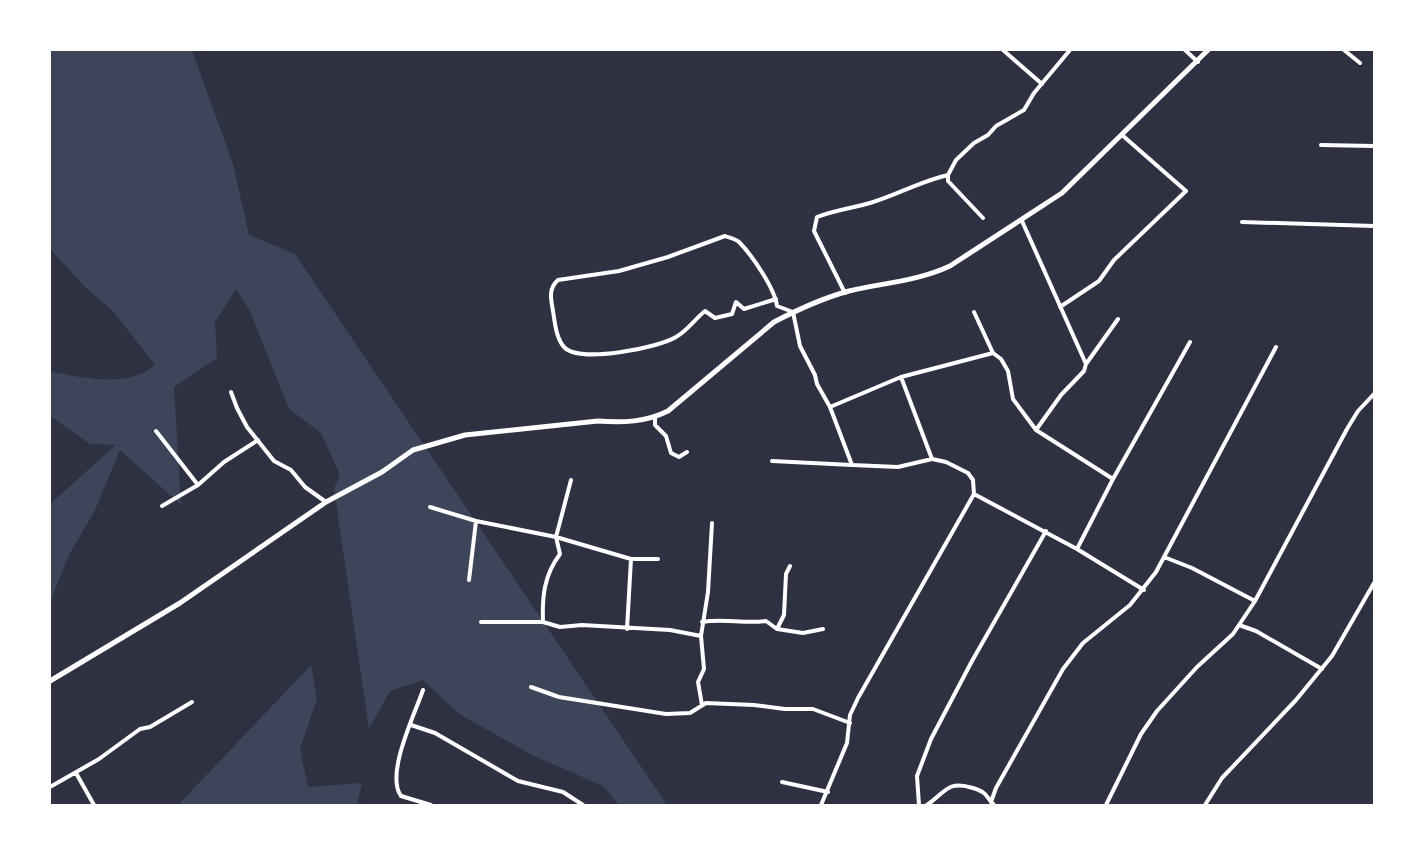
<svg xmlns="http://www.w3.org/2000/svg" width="1424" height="855" font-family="'Varela Round',sans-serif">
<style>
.green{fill:#3c4559}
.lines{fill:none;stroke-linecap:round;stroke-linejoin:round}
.minor{stroke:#fff;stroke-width:4}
.secondary{stroke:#fff;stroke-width:5}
</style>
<rect width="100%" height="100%" fill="#2d3142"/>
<path class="green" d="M50 50H192L233 164 249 235 295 254 667 805H619L603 786 534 756 459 714 423 680 390 691 369 729 334 489 340 475 321 433 289 409 249 309 236 289 215 322 217 358 174 387 181 505 120 450 95 510 69 555 50 602V504L116 445 90 444 50 416V372C82 377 128 389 155 365L112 310 87 289 50 249Z
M311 665 317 699 300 749 308 787 362 783 357 805H178Z"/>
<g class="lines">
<path class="minor" d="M1003 50 1042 84
M1185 50 1198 62
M1344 50 1360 63
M1321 145 1374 146
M983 218 948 181V175L956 160 974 143 988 135 996 126 1024 110 1034 93 1070 50
M1022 221 1086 364
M1242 222 1374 226
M845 293 814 231 817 217C835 210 853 208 870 203 897 195 921 181 948 175
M776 299 744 309 736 302 732 314 715 318 705 311C695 319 687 331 676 337 658 348 581 363 565 348 556 339 555 323 553 311 551 299 548 289 558 280L619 271 668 257 725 236C730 238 736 239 739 242 752 255 775 289 777 306L793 312 800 346 815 375 817 384 830 407 852 465 898 467 932 459 946 462 968 473 973 480 974 494 1077 549 1144 590
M1060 307 1099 281 1114 260 1186 191 1122 135
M974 312 993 353 1001 359 1008 371 1013 399 1036 430 1113 479
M901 377 932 459
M231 392 237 408 247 427 274 461 291 470 305 487 326 502
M830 407 901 377 993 353
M655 417V425L666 436 671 453 679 457 687 452
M1036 430 1061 395 1084 371 1086 364 1118 319
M156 431 198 485
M772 461 852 465
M162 506 198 485 224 462 258 440
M430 507 476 521 556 537 631 559H658
M1077 549 1113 479 1190 342
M1164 557 1192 568 1255 601
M469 580 476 521
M481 622H543L560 627 582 625 670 630 701 636
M543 622C542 597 544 575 560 554L556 537 571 480
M702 622C723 618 744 624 766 621L777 629 803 633 823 629
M1239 625 1256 631 1322 669
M627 629 631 559
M777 629 784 615 786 574 790 566
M531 687 559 697 666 714 690 713 706 703 754 705 785 709H813L850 723
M423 690C415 714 385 774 401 796L431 805
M702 705 698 682 704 669 701 636 708 592 712 523
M411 725 435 733 518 781 563 792 583 805
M76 773 94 805
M782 782 828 792
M50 787 99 759 140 729 150 727 192 702
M821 805 847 743 850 715 858 698 974 494
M919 805 917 776 931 739 972 661 1046 531
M927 805C946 792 947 780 973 788 983 791 985 793 991 802
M994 805 991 802 996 788 1063 669 1083 643 1130 605 1156 572 1276 347
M1106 805 1141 734 1157 711 1197 667 1233 634 1255 601 1347 429 1358 411 1374 394
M1205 805 1222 778 1296 700 1332 656 1374 583"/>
<path class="secondary" d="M50 681 180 603 326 502 382 472 413 450 465 435 598 421C623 423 646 422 668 411L774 322C797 310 823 298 849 291 883 283 918 281 950 266L1062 193 1208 50"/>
</g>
<rect width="1424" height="855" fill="none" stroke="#ffffff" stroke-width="102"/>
</svg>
